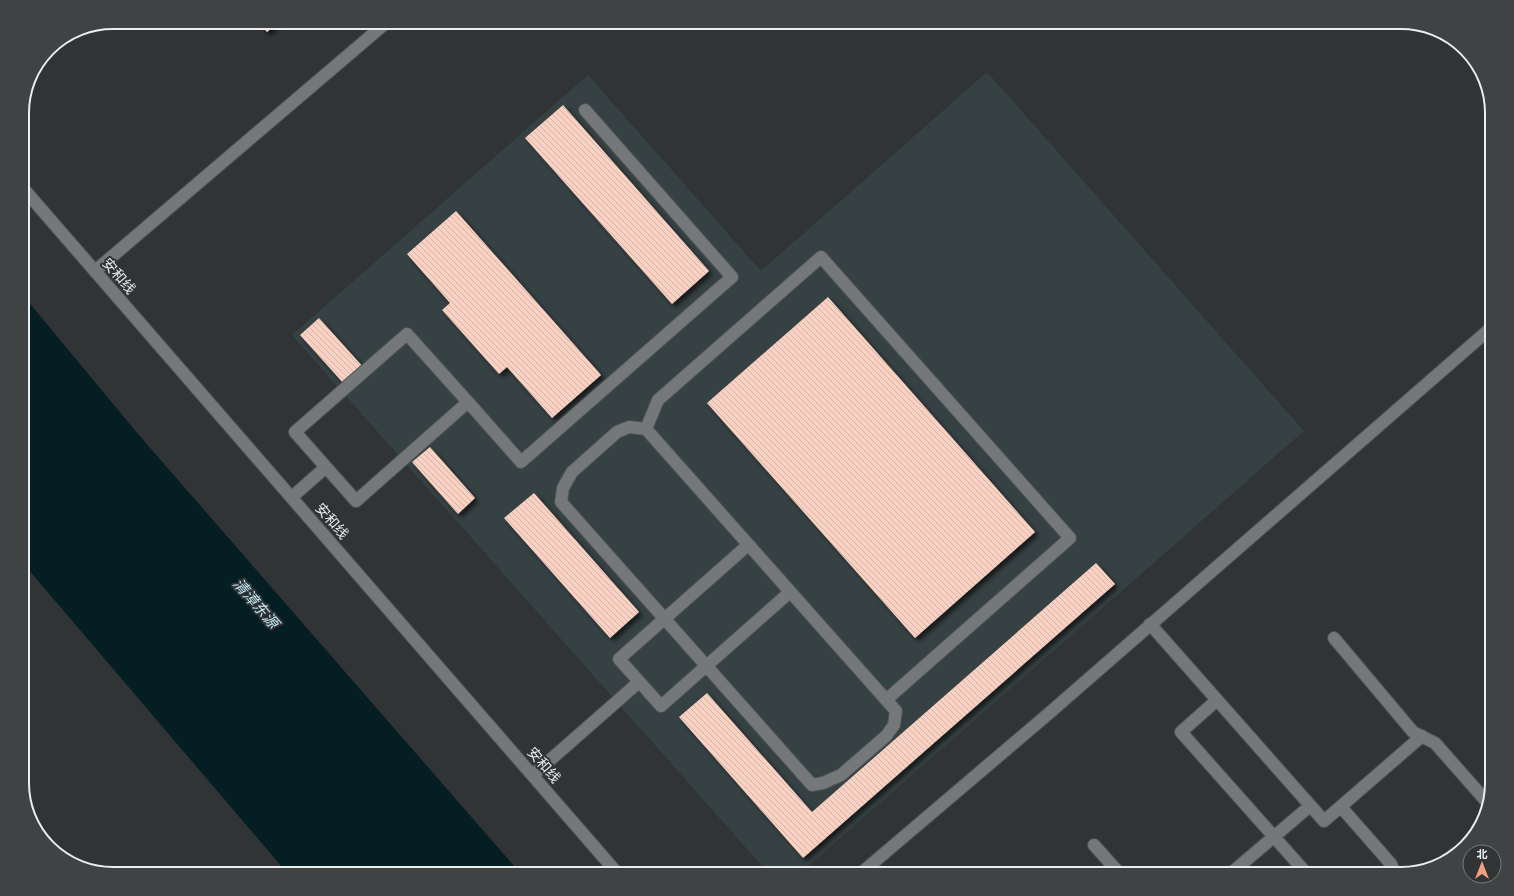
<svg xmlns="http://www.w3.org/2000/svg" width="1514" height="896" font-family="Ubuntu,'Noto Sans SC',sans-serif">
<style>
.built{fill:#364143}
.water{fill:#051e24}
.building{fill:url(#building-back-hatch);filter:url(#shadow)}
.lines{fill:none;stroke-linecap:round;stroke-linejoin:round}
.lane-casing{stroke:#4f5253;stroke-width:14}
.secondary-casing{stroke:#4f5253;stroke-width:14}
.lane{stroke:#747879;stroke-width:12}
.secondary{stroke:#747879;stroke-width:12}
.labels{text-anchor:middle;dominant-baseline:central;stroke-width:4;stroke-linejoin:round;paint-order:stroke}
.street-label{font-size:14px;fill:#ebedee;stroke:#303435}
.water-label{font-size:15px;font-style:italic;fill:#c2ebf7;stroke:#303435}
.rim{fill:none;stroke:#ebedee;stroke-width:2}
</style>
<defs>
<pattern id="building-back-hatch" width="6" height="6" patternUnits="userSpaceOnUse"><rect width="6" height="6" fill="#f9d1c2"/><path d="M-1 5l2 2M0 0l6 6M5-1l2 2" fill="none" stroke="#d5b5a9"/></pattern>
<filter id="shadow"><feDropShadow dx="3.5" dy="3.5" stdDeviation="2" flood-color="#0009"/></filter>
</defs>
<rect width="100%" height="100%" fill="#303435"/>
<path class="built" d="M987 72 1304 431 799 874H769L292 335 588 75 761 271Z"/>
<path class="water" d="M22 294 138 434 521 874H288L22 562Z"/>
<path class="building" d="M258 22H279L267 32Z
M563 105 709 271 672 304 525 138Z
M456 211 601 375 552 418 507 367 499 374 442 310 450 303 407 254Z
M828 297 1035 532 915 638 707 403Z
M319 318 364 368 345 385 300 335Z
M430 447 475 498 458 514 412 462Z
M534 493 639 612 610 638 504 518Z
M1096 563 1115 584 803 858 679 717 707 693 812 812Z"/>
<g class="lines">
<g class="lane-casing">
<path id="lane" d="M95 271 387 22
M407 334 468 402 356 501 295 432Z
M468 402 521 462 732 277 585 110
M629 427 646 429 896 711 894 725 886 736 841 775 823 783 812 785 561 502 563 488 572 472 617 432Z
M646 429 658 400 821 257 1070 538 886 700
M292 497 326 467
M748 545 619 659 661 706 790 592
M1150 624 1324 821 1422 736
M1334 638 1413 732 1435 743 1487 802
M1217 700 1181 732 1307 874
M533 775 639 682
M1341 807 1391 864 1395 874
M1094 845 1120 874
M1445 862 1456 853
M1230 874 1310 806"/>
</g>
<g class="secondary-casing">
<path id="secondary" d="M22 187 618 874
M860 874 1047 715 1492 327"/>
</g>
<use href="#lane" class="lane"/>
<use href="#secondary" class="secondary"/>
</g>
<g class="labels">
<g class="street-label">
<text transform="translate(119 276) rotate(49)">安和线</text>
<text transform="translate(332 521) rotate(49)">安和线</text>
<text transform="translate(544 765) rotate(49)">安和线</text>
</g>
<g class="water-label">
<text transform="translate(256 603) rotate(49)">清漳东源</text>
</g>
</g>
<path d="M0 0H1514V896H0ZM113 29H1401A84 84 0 0 1 1485 113V783A84 84 0 0 1 1401 867H113A84 84 0 0 1 29 783V113A84 84 0 0 1 113 29Z" fill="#3f4344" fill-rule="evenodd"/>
<path class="rim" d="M113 29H1401A84 84 0 0 1 1485 113V783A84 84 0 0 1 1401 867H113A84 84 0 0 1 29 783V113A84 84 0 0 1 113 29Z"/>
<g transform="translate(1482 864)"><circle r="19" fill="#303435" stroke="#7b7e7f"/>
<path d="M0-3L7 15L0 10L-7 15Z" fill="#f2a081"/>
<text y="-6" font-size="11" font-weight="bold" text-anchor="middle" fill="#ebedee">北</text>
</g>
</svg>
